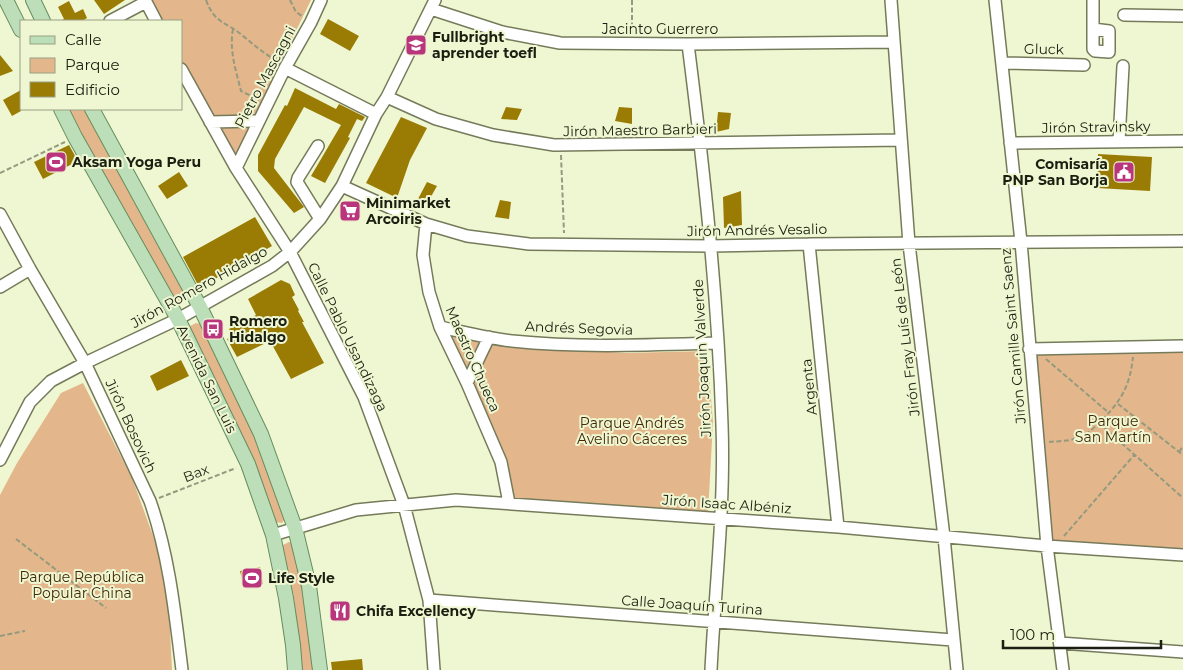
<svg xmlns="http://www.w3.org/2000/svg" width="1183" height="670" font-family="Montserrat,sans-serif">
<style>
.green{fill:#e3b78b}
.building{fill:#9a7c04}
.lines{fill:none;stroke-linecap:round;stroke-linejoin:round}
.minor-casing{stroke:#757b5a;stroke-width:14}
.major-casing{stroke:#668c5e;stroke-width:16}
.path{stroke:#949a7f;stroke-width:2;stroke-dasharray:5 2.5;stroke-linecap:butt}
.minor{stroke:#fff;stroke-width:11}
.major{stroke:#bcdeb8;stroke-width:14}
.labels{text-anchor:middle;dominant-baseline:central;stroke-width:4;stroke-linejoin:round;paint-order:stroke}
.street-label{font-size:14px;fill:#1b1e10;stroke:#eff7d2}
.poi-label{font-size:14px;font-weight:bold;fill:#1b1e10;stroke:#eff7d2;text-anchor:start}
.park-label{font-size:14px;fill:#432807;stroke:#eff7d2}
</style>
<rect width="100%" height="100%" fill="#eff7d2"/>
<path class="green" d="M148 0H311L254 117 212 118 181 61V21H160Z
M67 109H84L153 237 182 285 186 295 183 302H174Z
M252 123 238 160 215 124Z
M196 323 201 324 252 429 286 518 282 523 275 522 189 329 190 326Z
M444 335 482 342 467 377Z
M489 344 626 353 707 351 713 422 708 514 512 500 471 383Z
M1183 350V552L1051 542 1036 354Z
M83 383 132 478 163 563 169 608 172 670H0V495L17 463 61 393Z
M289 542 292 543 304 585 314 670H300V649L294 598 282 549 283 545Z"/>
<path class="building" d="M94 0H125L104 14Z
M69 1 75 13 83 9 87 18 82 21H60L64 19 58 7Z
M328 19 359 36 350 51 320 34Z
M0 55 13 71 0 76Z
M295 88 336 109 339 104 365 117 362 121 357 119 348 137 350 138 325 183 311 176 341 125 304 107 275 159 274 168 304 207 294 213 258 171V155L285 105 287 106Z
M21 90V111L12 116 3 100Z
M506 107 522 109 517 120 501 119Z
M619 107 632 108V124L615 121Z
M718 112 731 113 729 129 716 132Z
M401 117 427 128 410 160 397 198 366 183Z
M69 145 78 161 43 179 34 162Z
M1098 154 1152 157 1150 191 1097 188Z
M179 172 188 186 167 199 158 186Z
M427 182 437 186 428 202 418 199Z
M741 191 742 225 724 228 723 197Z
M500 200 511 202 509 219 495 217Z
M255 217 272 246 203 286 198 285 183 257Z
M281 280 290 284 295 295 292 297 299 310 298 311 304 322H302L324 363 291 379 270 341 237 357 227 339 233 336 229 329 256 315 248 299Z
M181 360 189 376 157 391 150 376Z
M260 567 263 584 244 588 240 571Z
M346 603 348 618 335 620 333 605Z
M362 659 363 670H332L331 662Z"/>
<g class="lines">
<g class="minor-casing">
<path id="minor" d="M145 0 156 21
M891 0 909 244 944 537 957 670
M995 0 1021 242 1047 546 1063 670
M431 9 502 32 560 43 688 44 894 42
M1124 15 1183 16
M110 21 146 2
M1093 29 1109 31V52L1095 51 1093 49V0
M688 44C704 170 718 298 722 425 725 506 715 588 711 670
M1003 63 1084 65
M285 68 376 114
M181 69 236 168 290 252 364 397 404 505 429 600 434 670
M387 97 436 119 493 135 554 145 901 140
M210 122 258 121
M1119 141 1123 66
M1010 143 1183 141
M318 146 298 178 297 182 320 219
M236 168 285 68 311 22 321 0
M342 186 426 224 467 236 529 244 710 246 809 244 1183 241
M0 214 30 269 85 363 150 501C169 555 175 613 182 670
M426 224 423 255 429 292 440 327 467 383 501 462 509 503
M809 244 838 527
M0 287 30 269
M440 327C464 332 487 338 512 341 580 348 649 345 717 343
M1029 349 1183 346
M467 383 489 337
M0 460 30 402 51 381 85 363 178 319 272 266 290 252 320 219 342 186 376 114 387 97 435 0
M273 535 356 510 456 500 838 527 1047 546 1183 555
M429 600 953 640
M1060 643 1183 652"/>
</g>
<g class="major-casing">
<path id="major" d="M6 0 21 30
M33 0 43 21
M61 109 75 137 178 319 248 464 273 535 286 598 293 645 295 670
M92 109 200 307 261 434 295 528 309 586 320 670"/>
</g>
<path class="path" d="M206 0C215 24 225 21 242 35 254 45 264 54 278 61
M290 0 296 12 302 16
M632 0V34
M233 29C229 50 236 71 241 91L259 100
M561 155 564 233
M0 173 65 142
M1046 359 1109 413
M1118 404 1183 455
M1099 423 1183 498
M1049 442C1060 441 1073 441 1083 436 1090 432 1098 424 1104 418 1123 398 1130 384 1133 357
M1179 452 1183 446
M159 498 236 468
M1064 536 1135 454
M16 539 106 608
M0 636 25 631"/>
<use href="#minor" class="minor"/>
<use href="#major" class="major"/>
</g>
<defs>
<g id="school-square" transform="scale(1.125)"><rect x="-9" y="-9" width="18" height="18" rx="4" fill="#ba367c" stroke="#eff7d2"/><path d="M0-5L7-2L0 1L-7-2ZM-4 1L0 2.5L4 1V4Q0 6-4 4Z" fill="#fff"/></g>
<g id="stadium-square" transform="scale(1.125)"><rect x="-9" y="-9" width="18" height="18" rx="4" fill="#ba367c" stroke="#eff7d2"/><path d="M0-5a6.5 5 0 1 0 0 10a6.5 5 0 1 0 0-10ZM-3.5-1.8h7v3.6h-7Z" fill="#fff"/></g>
<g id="civic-square" transform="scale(1.125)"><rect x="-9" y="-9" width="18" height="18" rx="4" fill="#ba367c" stroke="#eff7d2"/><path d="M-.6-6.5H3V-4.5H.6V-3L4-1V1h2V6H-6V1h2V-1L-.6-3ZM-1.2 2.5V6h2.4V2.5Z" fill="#fff"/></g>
<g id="supermarket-square" transform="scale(1.125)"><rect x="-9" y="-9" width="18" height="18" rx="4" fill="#ba367c" stroke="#eff7d2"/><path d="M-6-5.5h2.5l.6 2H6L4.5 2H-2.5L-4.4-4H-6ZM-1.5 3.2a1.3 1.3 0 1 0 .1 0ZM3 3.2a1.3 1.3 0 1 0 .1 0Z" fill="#fff"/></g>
<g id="bus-square" transform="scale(1.125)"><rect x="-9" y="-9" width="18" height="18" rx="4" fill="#ba367c" stroke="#eff7d2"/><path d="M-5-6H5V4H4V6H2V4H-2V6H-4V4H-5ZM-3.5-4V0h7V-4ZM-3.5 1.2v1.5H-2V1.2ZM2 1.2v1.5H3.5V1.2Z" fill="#fff"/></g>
<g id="restaurant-square" transform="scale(1.125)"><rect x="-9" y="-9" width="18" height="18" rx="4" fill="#ba367c" stroke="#eff7d2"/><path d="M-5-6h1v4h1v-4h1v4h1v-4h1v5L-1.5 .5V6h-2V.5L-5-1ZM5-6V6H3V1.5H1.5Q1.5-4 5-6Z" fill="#fff"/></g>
</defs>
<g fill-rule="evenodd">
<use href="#school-square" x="416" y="45"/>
<use href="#stadium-square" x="56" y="162"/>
<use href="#civic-square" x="1124" y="172"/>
<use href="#supermarket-square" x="350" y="211"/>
<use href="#bus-square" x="213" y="329"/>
<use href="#stadium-square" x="252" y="578"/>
<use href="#restaurant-square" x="340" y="611"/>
</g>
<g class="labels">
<g class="street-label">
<text x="660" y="29">Jacinto Guerrero</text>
<text transform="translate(1044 49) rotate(1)">Gluck</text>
<text transform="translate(265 77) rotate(-62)">Pietro Mascagni</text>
<text transform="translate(1096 127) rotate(-1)">Jirón Stravinsky</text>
<text transform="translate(640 130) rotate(-1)">Jirón Maestro Barbieri</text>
<text transform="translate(757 230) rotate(-1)">Jirón Andrés Vesalio</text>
<text transform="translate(199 287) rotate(-29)">Jirón Romero Hidalgo</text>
<text transform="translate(579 328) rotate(2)">Andrés Segovia</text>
<text transform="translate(1013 336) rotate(-95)">Jirón Camille Saint Saenz</text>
<text transform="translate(348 337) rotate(64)">Calle Pablo Usandizaga</text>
<text transform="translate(905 337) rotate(-97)">Jirón Fray Luís de León</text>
<text transform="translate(702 358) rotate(-93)">Jirón Joaquin Valverde</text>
<text transform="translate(473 359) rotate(66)">Maestro Chueca</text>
<text transform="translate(207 379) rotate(64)">Avenida San Luis</text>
<text transform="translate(809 387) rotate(-96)">Argenta</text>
<text transform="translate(131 426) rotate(65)">Jirón Bosovich</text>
<text transform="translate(196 473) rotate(-21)">Bax</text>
<text transform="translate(727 504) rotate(4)">Jirón Isaac Albéniz</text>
<text transform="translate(692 605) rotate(4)">Calle Joaquín Turina</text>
</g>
<g class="poi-label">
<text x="432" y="37">Fullbright<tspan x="432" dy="16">aprender toefl</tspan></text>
<text x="72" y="162">Aksam Yoga Peru</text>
<text x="1108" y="164" text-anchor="end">Comisaría<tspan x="1108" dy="16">PNP San Borja</tspan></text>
<text x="366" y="203">Minimarket<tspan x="366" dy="16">Arcoiris</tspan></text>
<text x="229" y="321">Romero<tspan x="229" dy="16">Hidalgo</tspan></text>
<text x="268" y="578">Life Style</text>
<text x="356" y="611">Chifa Excellency</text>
</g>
<g class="park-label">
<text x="1113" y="421">Parque<tspan x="1113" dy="16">San Martín</tspan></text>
<text x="632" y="423">Parque Andrés<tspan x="632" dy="16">Avelino Cáceres</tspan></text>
<text x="82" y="577">Parque República<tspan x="82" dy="16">Popular China</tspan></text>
</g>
</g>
<rect x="20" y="20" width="162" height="90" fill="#eff7d2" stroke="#9aa084"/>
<rect x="30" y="36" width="25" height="8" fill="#bcdeb8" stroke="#9aa084"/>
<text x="65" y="45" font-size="15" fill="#1b1e10">Calle</text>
<rect x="30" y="58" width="25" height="15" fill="#e3b78b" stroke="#9aa084"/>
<text x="65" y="70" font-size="15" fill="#1b1e10">Parque</text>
<rect x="30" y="82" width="25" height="15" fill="#9a7c04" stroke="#9aa084"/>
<text x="65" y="95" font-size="15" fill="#1b1e10">Edificio</text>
<path d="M1003 640v8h158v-8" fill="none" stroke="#1b1e10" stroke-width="2.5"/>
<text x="1010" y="640" font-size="15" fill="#1b1e10" stroke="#eff7d2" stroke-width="4" paint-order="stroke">100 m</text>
</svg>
